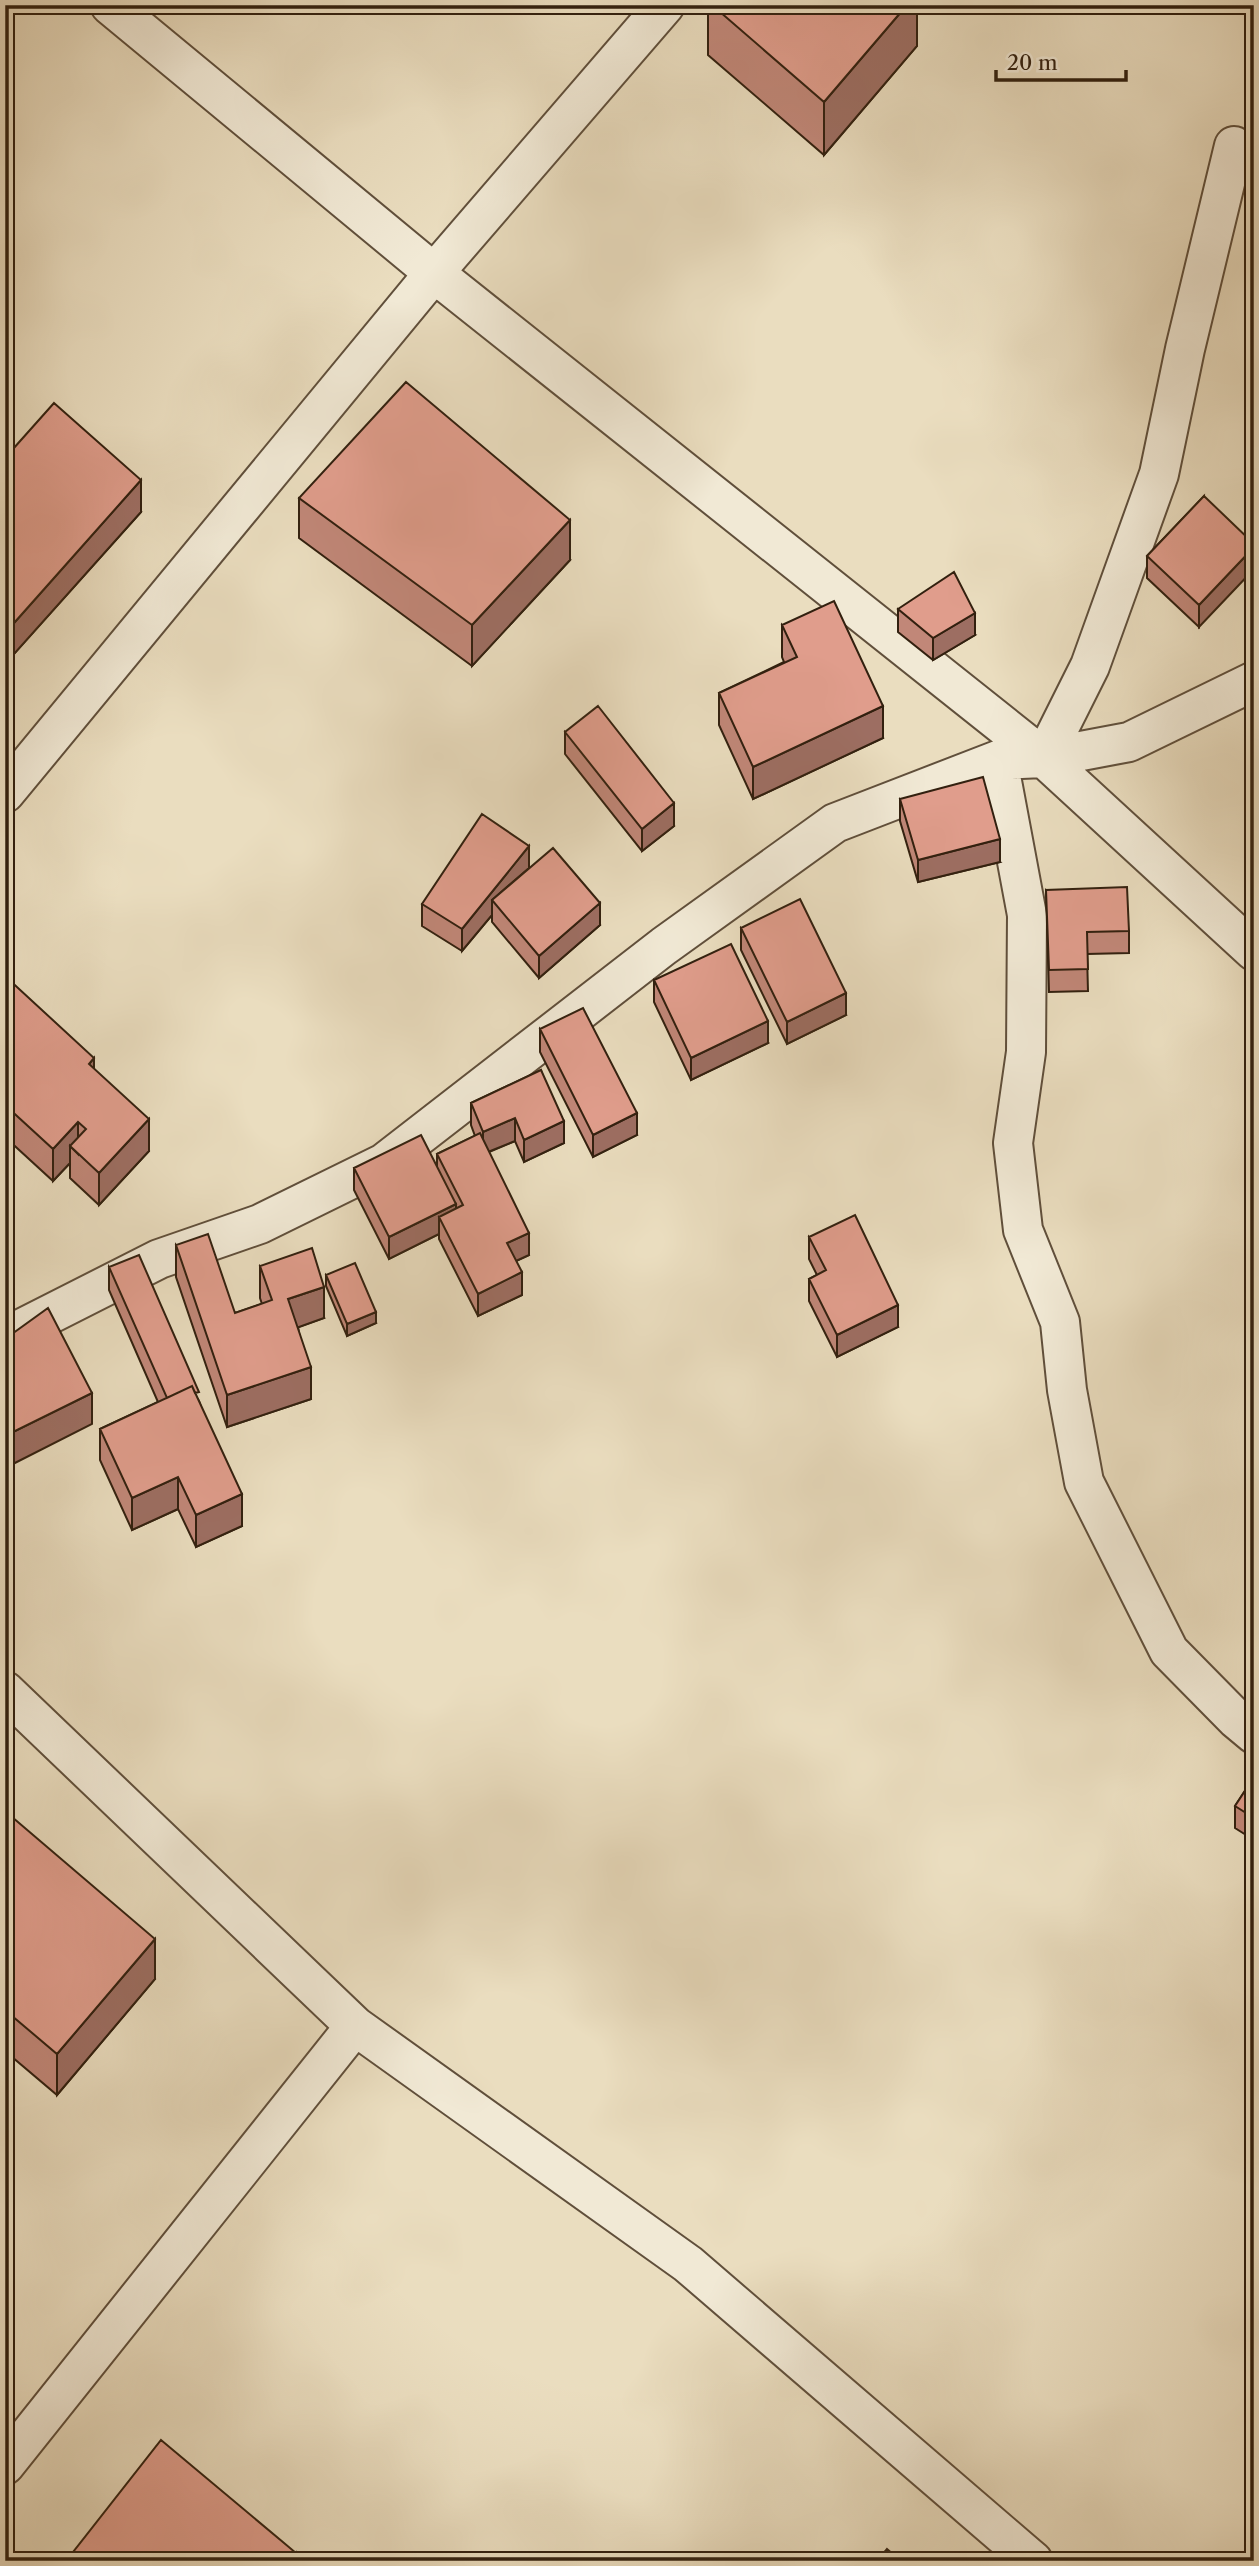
<svg xmlns="http://www.w3.org/2000/svg" width="1259" height="2566" font-family="'Libre Caslon Text',serif">
<style>
.lines{fill:none;stroke-linecap:round;stroke-linejoin:round}
.minor-casing{stroke:#604f3b;stroke-width:42}
.minor{stroke:#f1e9d5;stroke-width:38}
.wall{fill:#c18778;stroke:#32200f;stroke-width:2}
.shaded-wall{fill:#9d6e62;stroke:#32200f;stroke-width:2}
.building{fill:#e09d8c;stroke:#32200f;stroke-width:2}
</style>
<rect width="100%" height="100%" fill="#eaddbf"/>
<filter id="stains"><feTurbulence type="fractalNoise" baseFrequency=".00286" numOctaves="4"/><feColorMatrix values="0 0 0 0 .2 0 0 0 0 .09 0 0 0 0 .02 0 0 0 .5 -.17"/></filter>
<radialGradient id="worn" r=".72"><stop offset=".6" stop-color="#630" stop-opacity="0"/><stop offset="1" stop-color="#630" stop-opacity=".3"/></radialGradient>
<g class="lines">
<g class="minor-casing">
<path id="minor" d="M110 5 434 273 1044 758 1254 951
M1044 758 1090 666 1159 474 1185 349 1234 146
M998 760 1027 915 1026 1052 1013 1143 1023 1230 1060 1322 1067 1390 1084 1482 1169 1651 1236 1719 1254 1734
M5 793 434 273 665 5
M5 1337 159 1259 260 1224 384 1163 664 946 835 823 998 760 1044 758 1129 742 1254 681
M5 1691 355 2026 688 2264 1033 2561
M5 2465 355 2026"/>
</g>
<use href="#minor" class="minor"/>
</g>
<path class="wall" d="M708 5H917V46L824 155 708 55Z
M5 458 141 512 14 654 5 647Z
M1204 496 1199 627 1147 578V556Z
M299 498 570 560 472 666 299 538Z
M898 609 975 635 933 660 898 632Z
M782 625 883 738 753 799 719 725V693L784 662 782 657Z
M565 732 674 826 642 851 565 754Z
M900 799 1000 862 918 882 900 821Z
M529 868 600 925 539 978 492 922V915L462 951 422 926V904Z
M1046 890 1129 931V953L1087 954 1088 991 1049 992Z
M741 928 846 1015 787 1044 741 950Z
M5 976 94 1069 149 1151 99 1205 70 1178V1163L53 1181 5 1137Z
M654 980 768 1043 691 1080 654 1002Z
M540 1029 637 1135 593 1157 540 1052Z
M541 1070 564 1143 524 1162 515 1141 489 1152 529 1255 516 1261 522 1295 478 1316 439 1239V1234L389 1259 354 1190V1168L437 1166V1154L475 1136 471 1125V1103Z
M809 1237 898 1327 837 1357 809 1301V1279L817 1275 809 1259Z
M176 1245 235 1313 262 1304 260 1298V1266L324 1318 298 1327 311 1399 227 1427 176 1277Z
M109 1267 199 1401 242 1526 196 1547 178 1509 132 1530 100 1460V1429L158 1402 109 1290Z
M326 1275 376 1323 347 1336 326 1286Z
M1254 1777V1840L1235 1828V1806Z
M5 1811 155 1979 57 2095 5 2051Z"/>
<path class="shaded-wall" d="M907 5H917V46L824 155V102Z
M141 480V512L14 654V623Z
M570 520V560L472 666V625Z
M1254 547V569L1199 627V605Z
M975 613V635L933 660V638Z
M883 706V738L753 799V767Z
M674 803V826L642 851V829Z
M1000 839V862L918 882V860Z
M529 846V868L492 900V915L462 951V929Z
M600 903V925L539 978V956Z
M846 993V1015L787 1044V1022Z
M768 1021V1043L691 1080V1058Z
M94 1058V1090L89 1064Z
M637 1113V1135L593 1157V1135Z
M515 1118V1141L483 1154V1132Z
M149 1119V1151L99 1205V1173Z
M564 1121V1143L524 1162V1140Z
M78 1122V1154L70 1146V1163L53 1181V1149Z
M456 1204V1226L439 1217V1234L389 1259V1237Z
M529 1233V1255L507 1265V1243Z
M522 1272V1295L478 1316V1294Z
M324 1287V1318L288 1331V1299Z
M898 1305V1327L837 1357V1335Z
M376 1312V1323L347 1336V1324Z
M311 1367V1399L227 1427V1395Z
M92 1393V1424L5 1468V1436Z
M178 1477V1509L132 1530V1498Z
M242 1494V1526L196 1547V1515Z
M155 1939V1979L57 2095V2054Z
M296 2553V2561H289Z"/>
<path class="building" d="M712 5H907L824 102Z
M406 382 570 520 472 625 299 498Z
M54 403 141 480 14 623 5 615V458Z
M1204 496 1254 544V547L1199 605 1147 556Z
M954 572 975 613 933 638 898 609Z
M834 601 883 706 753 767 719 693 797 657 782 625Z
M598 706 674 803 642 829 565 732Z
M983 777 1000 839 918 860 900 799Z
M482 814 529 846 462 929 422 904Z
M553 848 600 903 539 956 492 900Z
M1127 887 1129 931 1087 932 1088 969 1049 970 1046 890Z
M800 899 846 993 787 1022 741 928Z
M731 944 768 1021 691 1058 654 980Z
M5 976 94 1058 89 1064 149 1119 99 1173 70 1146 86 1129 78 1122 53 1149 5 1105Z
M583 1008 637 1113 593 1135 540 1029Z
M541 1070 564 1121 524 1140 515 1118 483 1132 471 1103Z
M480 1133 529 1233 507 1243 522 1272 478 1294 439 1217 463 1205 437 1154Z
M421 1135 456 1204 389 1237 354 1168Z
M855 1215 898 1305 837 1335 809 1279 826 1270 809 1237Z
M208 1234 235 1313 272 1300 260 1266 312 1248 324 1287 288 1299 311 1367 227 1395 176 1245Z
M139 1255 199 1392 195 1393 192 1386 167 1398 109 1267Z
M355 1263 376 1312 347 1324 326 1275Z
M48 1308 92 1393 5 1436V1339Z
M192 1386 242 1494 196 1515 178 1477 132 1498 100 1429Z
M1254 1777V1818L1235 1806Z
M5 1811 155 1939 57 2054 5 2010Z
M161 2440 296 2553 289 2561H66Z
M887 2549 901 2561H877Z"/>
<rect width="1259" height="2566" fill="none" stroke="#eaddbf" stroke-width="28"/>
<rect x="7" y="7" width="1245" height="2552" fill="none" stroke="#32200f" stroke-width="3.5"/>
<rect x="14" y="14" width="1231" height="2538" fill="none" stroke="#32200f" stroke-width="2"/>
<path d="M996 70v10h130v-10" fill="none" stroke="#32200f" stroke-width="3.5"/>
<text x="1007" y="70" font-size="21" fill="#32200f" stroke="#f1e9d5" stroke-width="5" paint-order="stroke">20 m</text>
<rect width="100%" height="100%" filter="url(#stains)"/>
<rect width="100%" height="100%" fill="url(#worn)"/>
</svg>
